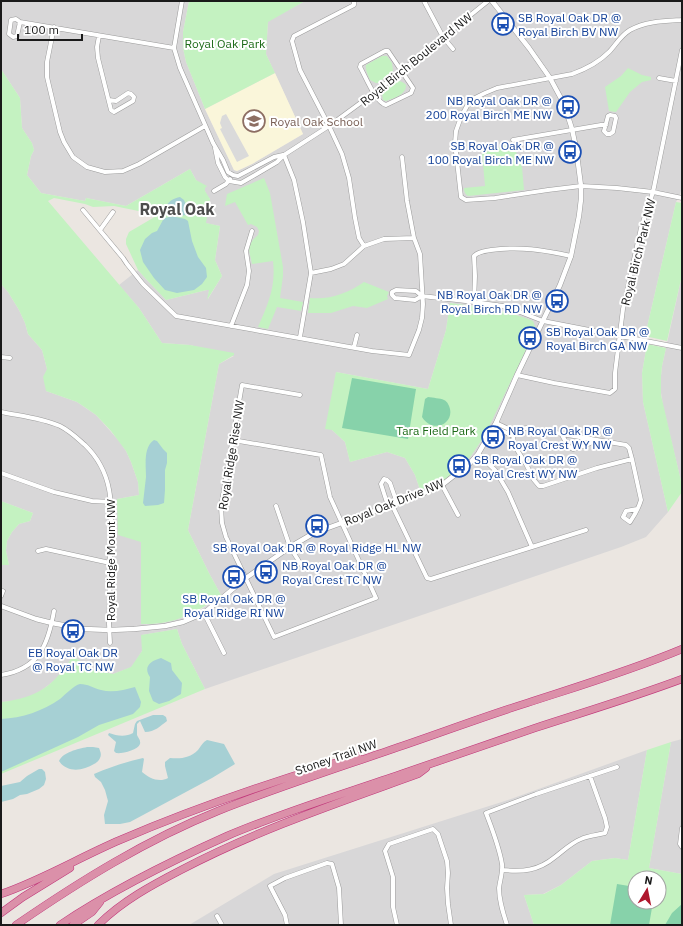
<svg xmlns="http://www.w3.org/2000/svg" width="683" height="926" font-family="'IBM Plex Sans',sans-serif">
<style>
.residential{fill:#d8d7d8;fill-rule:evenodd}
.education{fill:#faf6da}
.park{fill:#c4f2c1;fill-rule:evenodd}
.pitch{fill:#87d2aa}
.parking{fill:#dadada}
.water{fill:#a6d0d4}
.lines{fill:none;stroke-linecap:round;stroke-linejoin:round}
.minor-casing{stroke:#9b9b9b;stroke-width:5}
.tertiary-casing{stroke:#9b9b9b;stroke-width:5.5}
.motorway-casing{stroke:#c0377a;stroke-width:8}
.minor{stroke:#fff;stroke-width:4}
.tertiary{stroke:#fff;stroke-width:4.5}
.motorway{stroke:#db90a9;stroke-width:7}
.labels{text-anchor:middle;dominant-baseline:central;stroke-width:4;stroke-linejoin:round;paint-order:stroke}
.transit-label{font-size:12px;fill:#164399;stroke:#fff;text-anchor:start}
.park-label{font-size:12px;fill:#1c6a17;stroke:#fff}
.street-label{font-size:12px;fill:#1a1a1a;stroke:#fff}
.education-label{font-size:12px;fill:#785e54;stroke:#fff;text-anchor:start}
.district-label{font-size:16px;font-weight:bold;fill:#4d4d4d;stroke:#fff}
</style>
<rect width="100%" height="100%" fill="#ebe6e1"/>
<path class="residential" d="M1 1H189L183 32V48L186 62 205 109 234 170 237 171 252 164 303 134 266 54 268 21 305 1H682V186L680 194 676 202 645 336 647 344 642 373 643 402 668 512 646 537 621 547 205 689 182 644 177 629 142 635V651L132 667 113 674 93 670 73 656 63 671 55 680 38 693 28 697 15 701 1 702V565H9L6 551 7 541 12 532 19 524 30 521 33 513 1 501V284L8 292 19 310 25 323 28 334 42 350 47 369 46 391 77 402 96 415 120 442 126 451 131 462 138 482 139 495 117 499 118 512 141 542V624H147L163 623 184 617 195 613 206 606 221 595 209 573 188 530 219 364 234 356 190 345 162 343 139 308 119 285 138 270 146 279 166 300 207 290H209L208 299 222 276 215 260 220 226 205 223 210 199 206 194 205 191V188L196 180 190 169 126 206 86 198 85 201 41 193 27 175 31 156 34 150 32 143 22 128 20 98 1 69ZM450 303 501 311 520 316 493 417 485 435 471 456 420 490 415 475 405 458 387 452 350 462 345 442 332 430 336 372 428 389 446 330Z
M682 275V479L681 481 663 406 660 386 662 366Z
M682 739V874L649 868 671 742Z
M647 750 628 860 615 858 592 861 561 885 543 894 524 895 534 925H189L274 874 505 801Z"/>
<path class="education" d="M275 73 303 134 252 164 237 171 234 170 205 109Z"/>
<path class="park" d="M189 1H305L268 22 266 54 275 73 205 109 186 62 183 48V32Z
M382 56H387L392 63 393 71 378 83H376L370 80C368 75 365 70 366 65Z
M628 68 642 75 651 77V80L642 82 630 92 616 112 609 111 605 87 621 76Z
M1 69 20 98 22 128 32 143 34 150 31 156 27 175 41 193 85 201 86 198 126 206 190 169 196 180 207 186 205 188V191L210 199 206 223 220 226 215 260 222 276 207 300 209 290H207L166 300 146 279 138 270 126 244V239L129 232 158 215 114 206 93 207 85 204 54 198 48 201 139 308 162 343 190 345 234 353V355L219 364 188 530 209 573 221 595C195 614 174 625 141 624V542L118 535 117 499 139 495 138 482 131 462 126 451 111 431 96 415 86 408 77 402 46 391 43 377 47 369 42 350 28 334 25 323 19 310 8 292 1 284Z
M397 81C400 80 404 83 406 85 406 95 394 98 386 101L383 100 382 94V93Z
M507 145 509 147H514L522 167 524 190 468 196C465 194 464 192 464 188L485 186 482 153Z
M264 178 270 193 283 267V276L280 298 303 302 301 311 277 307 268 329 258 327C268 304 276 287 273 261L252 264C249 250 246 245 258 235L259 231 257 227 251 224 248 225 235 202 225 206 227 194Z
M676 202 682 203V275L667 341 645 336Z
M364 282 389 292 387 296 388 299 367 308 353 306 331 313H308L310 298C330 300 348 293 364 282Z
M450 303C478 307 507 310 533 321L536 329 485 435 471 456 460 468 447 478 436 484 420 490 415 475 405 458 387 452 350 462 345 442 332 430 325 429 336 372 428 389 446 330Z
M647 344 666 348 662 366 661 376V395L681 481 682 479V492L668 512 643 402 642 373Z
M1 501 33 513 30 521 19 524 12 532 7 541 6 551 9 565H1Z
M177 629 182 644 205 689 1 774V702C38 698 53 686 73 656L93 670 113 674 131 667 142 651 141 635Z
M671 742 649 868 682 874V925H534L524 895 544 894 561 885 592 861 615 858 628 860 647 750ZM635 878H659V902H635Z"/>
<path class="pitch" d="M352 378 416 389 408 439 342 428Z
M428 397C433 398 440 398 444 400 445 400 448 403 448 404 458 421 434 436 422 417L425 399Z
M617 884 635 887V902H653L649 925H610Z
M682 904V925H665L672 913Z"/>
<path class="parking" d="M226 114 249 156 237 162 220 129 222 128 220 123 222 116Z"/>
<path class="water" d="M180 197 184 200 188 209V212L187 215 176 216V217L185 219 188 221 192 241 198 257 206 268 207 277 202 284 194 290 177 293 165 290 154 278 143 262 140 250 145 239 152 233 157 231 163 220 165 218 173 216 166 210V206C169 201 174 198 180 197Z
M154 440 157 441 163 449 167 453V463L165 470V490L164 503 158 505 145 506 143 503C144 494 145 486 146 477 146 466 143 447 154 440Z
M161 658 171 663 172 670 182 683 181 694 169 701 159 704 153 701 149 691 150 677C143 667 150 661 161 658Z
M80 684C88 684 93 688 101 690 112 693 124 690 135 687L141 702 140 707 133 714 99 725 78 737 1 772V719C22 718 43 711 60 699 65 695 74 685 80 684Z
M153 715H163L166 717 167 721C160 726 155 732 145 732L140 721 137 724C137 728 137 731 137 735 138 738 141 740 140 744 138 750 122 754 116 753L114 751 116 742 108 735 109 733C117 736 126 737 133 733L135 724 137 721Z
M207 740 224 744 235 764 212 778 130 822 120 824H105L104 815 108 801 105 790 101 782 95 777 94 774C110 767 126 762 143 758L144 759 142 772C149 778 159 783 168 778L165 766V762L170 758C181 759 190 758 198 750 201 746 203 742 207 740Z
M87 747H93L99 748C100 751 102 754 100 758 99 761 96 763 94 764 83 771 67 773 59 761 63 752 78 749 87 747Z
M39 769H42L45 772 46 779 44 785 39 789 27 794 20 795 13 799 1 802V786L20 782 27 776Z"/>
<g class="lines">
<g class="minor-casing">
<path id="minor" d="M182 1 174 48 180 68 213 143 223 160 228 172 233 175
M354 1V5L294 36 292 41 300 70 329 126 342 154 349 178 355 218 359 238 364 246
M424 1 443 37 453 49
M682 20C665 21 646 21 630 30 620 36 616 45 609 52 598 63 586 69 572 74L497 88 485 93 475 98 467 106 461 117 456 131 455 143 461 197 466 200 495 198 548 190 581 186 617 188 653 192 682 50
M20 22 17 36 13 37 9 34 11 20 16 19 20 22 174 48
M54 27 47 62V77L60 132 64 142 73 157 87 167 105 172 123 171 139 164 205 126
M99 36 97 47 98 58 111 110 114 112 133 101 134 97 131 94 128 93 116 101 109 100
M385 51H388L413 88 411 93 386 105C375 102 366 77 360 67L361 64Z
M659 78 676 81
M610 115 615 116 616 118 613 132 610 134H607L604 131 608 116Z
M513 140 601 125H606
M215 148 218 163 225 177 229 181 241 183 255 175 277 162 284 155 329 126 374 93 488 1
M284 155 294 180 303 222 311 273
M402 157 407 201 414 238
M233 175 238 176 274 157 283 155
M214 191 226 184 230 179
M83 210 123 258 127 264 143 284 176 316 372 351 409 355 419 330 422 318 423 304 420 254 414 238 384 239 364 246 344 264 331 269 311 273 300 337
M100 230 113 212
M396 290 416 291 422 296 415 300 395 298 392 295V292Z
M422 296 474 302 503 306 520 312 543 321 682 348
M474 302 475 276 474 256C479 251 485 251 491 250 520 246 543 250 571 256
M231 326 247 285 249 271 246 251 252 231
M354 347 357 335
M1 357 10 358
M517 375 554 383 610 393 615 389V373L623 309 641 228 653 192 682 198
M1 412C21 416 42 418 60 426 70 431 77 438 85 445 118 477 111 515 110 557 109 579 110 602 109 624L110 643
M496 423 515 432
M494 427 513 436
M527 428 626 445 629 448 632 459 597 468 543 486H539L534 480 526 464 514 445 513 436 515 432 520 429Z
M561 433 568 446 573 449 586 445 597 440
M233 440 321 455 330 497 376 598 274 637 226 537 222 523 221 507 242 385 300 395
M632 459 641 500C639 507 634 516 630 522L623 517 626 511 637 509
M1 473 54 492 92 501 111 502
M442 485 458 515
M392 505 427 578 431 579 532 547 508 492 495 470 478 454
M276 506 290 547 302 566
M388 506 381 484 384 479 387 480 390 483 397 503
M532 547 586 530
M38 551 46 549 110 563
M1 596 3 591
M204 613 224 653
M1 675C39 669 48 645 54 611
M682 828 680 844 682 847
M502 870C523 872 538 871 555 857 563 851 571 843 581 839 588 836 597 835 605 833L607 827 605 818 590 776
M217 916 222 925
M287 925 285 915 270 886 285 878 327 863 332 864 339 888 341 925
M397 925 393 907V877L385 851 389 844 433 829 438 834 447 861 448 873 447 888 448 904 451 925
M507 925C503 913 499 901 499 888 500 880 503 872 502 864 499 846 492 829 486 813L536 794 617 767"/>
</g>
<g class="tertiary-casing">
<path id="tertiary" d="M1 606 36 619 52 623 84 629 110 630 134 629 165 626 183 622 204 613 246 578 290 547 314 533 424 493 442 485 470 463 478 454 496 423 517 375 560 285 571 256 579 216 581 199V186L576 148 572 129 564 104 550 78 529 48 492 1"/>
</g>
<g class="motorway-casing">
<path id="motorway" d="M1 894C42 880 80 857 120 840 197 807 277 780 358 756
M1 913 23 897 70 868
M16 925C80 881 146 840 218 811 276 788 335 769 393 749 438 734 482 717 527 703 579 686 632 670 682 649
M60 925C112 890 169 862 227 836 283 812 343 794 401 774 446 759 490 743 535 728 584 712 634 697 682 679
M73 925 92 912 100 902
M98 925C122 901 152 885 181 870 257 830 338 803 418 774L426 768"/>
</g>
<use href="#minor" class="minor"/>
<use href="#tertiary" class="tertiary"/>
<use href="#motorway" class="motorway"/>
</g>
<defs>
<g id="bus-ring" transform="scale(1.15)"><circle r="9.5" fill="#fff" stroke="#1a4fb4" stroke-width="1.5"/><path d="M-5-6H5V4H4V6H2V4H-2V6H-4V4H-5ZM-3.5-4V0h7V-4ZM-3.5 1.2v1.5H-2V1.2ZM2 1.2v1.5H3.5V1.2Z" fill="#1a4fb4"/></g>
<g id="school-ring" transform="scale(1.15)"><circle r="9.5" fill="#fff" stroke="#8d6e63" stroke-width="1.5"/><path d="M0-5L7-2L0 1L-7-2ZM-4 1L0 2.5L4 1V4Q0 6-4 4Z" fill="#8d6e63"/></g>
</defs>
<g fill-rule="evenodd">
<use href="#bus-ring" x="503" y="24"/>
<use href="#bus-ring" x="568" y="107"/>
<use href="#school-ring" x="254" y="121"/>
<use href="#bus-ring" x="570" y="152"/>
<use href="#bus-ring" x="557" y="301"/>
<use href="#bus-ring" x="530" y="338"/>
<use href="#bus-ring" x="493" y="437"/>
<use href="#bus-ring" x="459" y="466"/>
<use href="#bus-ring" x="317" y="526"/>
<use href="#bus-ring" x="266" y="572"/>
<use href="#bus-ring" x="234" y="577"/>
<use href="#bus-ring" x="73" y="631"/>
</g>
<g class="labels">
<g class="transit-label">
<text x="518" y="17">SB Royal Oak DR @<tspan x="518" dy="14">Royal Birch BV NW</tspan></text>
<text x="552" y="100" text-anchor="end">NB Royal Oak DR @<tspan x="552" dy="14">200 Royal Birch ME NW</tspan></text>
<text x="554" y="145" text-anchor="end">SB Royal Oak DR @<tspan x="554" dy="14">100 Royal Birch ME NW</tspan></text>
<text x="542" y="294" text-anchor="end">NB Royal Oak DR @<tspan x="542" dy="14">Royal Birch RD NW</tspan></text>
<text x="546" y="331">SB Royal Oak DR @<tspan x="546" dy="14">Royal Birch GA NW</tspan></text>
<text x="508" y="430">NB Royal Oak DR @<tspan x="508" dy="14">Royal Crest WY NW</tspan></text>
<text x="474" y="459">SB Royal Oak DR @<tspan x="474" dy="14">Royal Crest WY NW</tspan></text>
<text x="317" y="547" text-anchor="middle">SB Royal Oak DR @ Royal Ridge HL NW</text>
<text x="282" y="565">NB Royal Oak DR @<tspan x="282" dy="14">Royal Crest TC NW</tspan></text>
<text x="234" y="598" text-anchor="middle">SB Royal Oak DR @<tspan x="234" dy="14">Royal Ridge RI NW</tspan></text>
<text x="73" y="652" text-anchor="middle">EB Royal Oak DR<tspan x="73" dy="14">@ Royal TC NW</tspan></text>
</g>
<g class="park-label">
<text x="225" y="43">Royal Oak Park</text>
<text x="436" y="430">Tara Field Park</text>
</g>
<g class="street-label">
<text transform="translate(416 59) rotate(-39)">Royal Birch Boulevard NW</text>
<text transform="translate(638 252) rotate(-76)">Royal Birch Park NW</text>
<text transform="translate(231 455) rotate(-81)">Royal Ridge Rise NW</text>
<text transform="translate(394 502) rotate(-22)">Royal Oak Drive NW</text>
<text transform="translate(110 560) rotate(-90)">Royal Ridge Mount NW</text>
<text transform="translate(336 757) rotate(-19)">Stoney Trail NW</text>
</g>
<g class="education-label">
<text x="270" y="121">Royal Oak School</text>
</g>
<g class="district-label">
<text x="177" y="209">Royal Oak</text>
</g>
</g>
<rect width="683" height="926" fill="none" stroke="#1a1a1a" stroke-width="4"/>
<g transform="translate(647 890) rotate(10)"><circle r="19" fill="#ffffff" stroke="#a3a3a3"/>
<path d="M0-3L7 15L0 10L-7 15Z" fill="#af162c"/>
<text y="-6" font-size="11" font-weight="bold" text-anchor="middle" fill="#1a1a1a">N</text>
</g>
<path d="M18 34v6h64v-6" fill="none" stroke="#1a1a1a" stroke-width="2"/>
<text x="24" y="34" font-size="12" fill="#1a1a1a" stroke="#ffffff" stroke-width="3" paint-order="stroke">100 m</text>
</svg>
